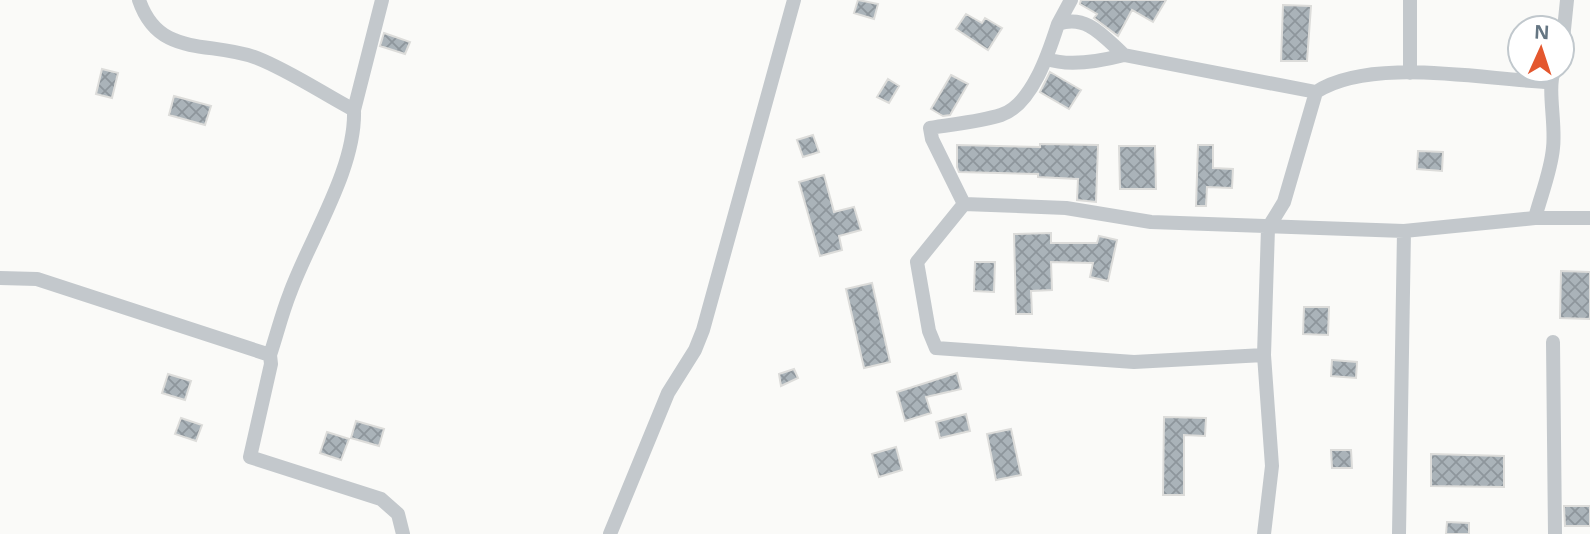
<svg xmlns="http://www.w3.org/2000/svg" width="1590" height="534" font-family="'Noto Sans',sans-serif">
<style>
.building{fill:url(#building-cross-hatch);stroke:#dcdcda;stroke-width:2}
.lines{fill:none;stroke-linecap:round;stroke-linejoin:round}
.street{stroke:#c3c8cc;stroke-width:14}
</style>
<defs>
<pattern id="building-cross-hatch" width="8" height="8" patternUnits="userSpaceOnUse" patternTransform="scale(1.75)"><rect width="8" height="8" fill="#aab3b9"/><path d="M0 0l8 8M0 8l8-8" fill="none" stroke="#8e969c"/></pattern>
</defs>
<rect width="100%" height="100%" fill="#fafaf8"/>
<path class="building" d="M858 0 878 4 874 19 854 13Z
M1081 0H1166L1153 22 1132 10 1118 36 1094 18 1097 14 1080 4Z
M1283 5 1311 6 1307 61H1281Z
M966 14 982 23 985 18 1002 28 988 50 956 29Z
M384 33 410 42 405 54 380 46Z
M102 69 118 73 112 98 96 94Z
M1050 72 1081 90 1069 109 1040 92Z
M951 75 968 84 950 115 943 116 931 109Z
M888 79 899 86 889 103 877 97Z
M174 96 211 106 205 125 169 115Z
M813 135 819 152 803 157 797 140Z
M1040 144 1098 145 1096 202 1077 200 1078 179 1038 177V174L959 172 957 167V145L1040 147Z
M1198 145H1213V168L1233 169 1232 188 1207 187 1206 206H1196Z
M1119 146H1155L1156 189H1120Z
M1418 151 1443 152 1442 171 1417 169Z
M824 175 834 212 854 207 861 230 839 236 842 250 820 256 799 182Z
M1051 233V243H1097L1099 236 1117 240 1108 281 1090 277 1093 263 1051 262 1052 290 1031 291 1032 314H1016L1014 234Z
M975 262H995L994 292 974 291Z
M1561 271 1590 272V319L1560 318Z
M872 283 890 362 864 368 846 289Z
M1304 307H1329L1328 335 1303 334Z
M1332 360 1357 362 1356 378 1331 376Z
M794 369 798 378 781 386 779 374Z
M957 373 961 389 926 397 931 413 905 421 897 392Z
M168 374 191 381 185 400 162 393Z
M966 414 970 431 940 438 936 422Z
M1164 417 1206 418 1205 436 1184 435V495H1163Z
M181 418 202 425 196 441 175 434Z
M356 421 384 429 379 446 351 438Z
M1011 429 1021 475 996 480 987 434Z
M327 432 349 439 341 460 320 453Z
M896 447 902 470 879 477 872 454Z
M1331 450H1351L1352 468H1332Z
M1431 454 1504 456V487L1431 486Z
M1564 506H1590V526H1565Z
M1447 522 1469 523V534H1446Z"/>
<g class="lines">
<path class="street" d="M139 0C159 59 210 40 257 58 290 71 322 93 354 110
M382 0 354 110C356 169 310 238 290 293 282 313 277 334 270 355L271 364 250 457 381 499 398 514 403 534
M1410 0V73
M1058 24 1071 0
M1562 49 1567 0
M1047 59C1070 67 1101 61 1124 55L1316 92C1371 56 1485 80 1550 82
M964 204 1066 208 1151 222 1404 231 1535 218H1590
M964 204 917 262 929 331 936 348 1134 362 1264 355
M964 204 932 139 930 128C953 124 979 122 1001 115 1032 105 1049 52 1058 24 1087 14 1103 36 1124 55
M1535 218C1541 195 1551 171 1553 148 1556 123 1547 90 1554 70
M0 278 37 279 270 355
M1553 342 1555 534
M610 534 668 393 695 350 703 330 794 0
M1264 534 1272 466 1264 355 1268 228 1284 202 1316 92
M1399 534 1404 231"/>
</g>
<g transform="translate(1541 49) rotate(3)"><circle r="33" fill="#ffffff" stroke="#c1c8cd" stroke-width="2"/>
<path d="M0-5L12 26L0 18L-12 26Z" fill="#e4572e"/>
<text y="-10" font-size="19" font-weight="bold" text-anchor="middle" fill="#657683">N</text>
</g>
</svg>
